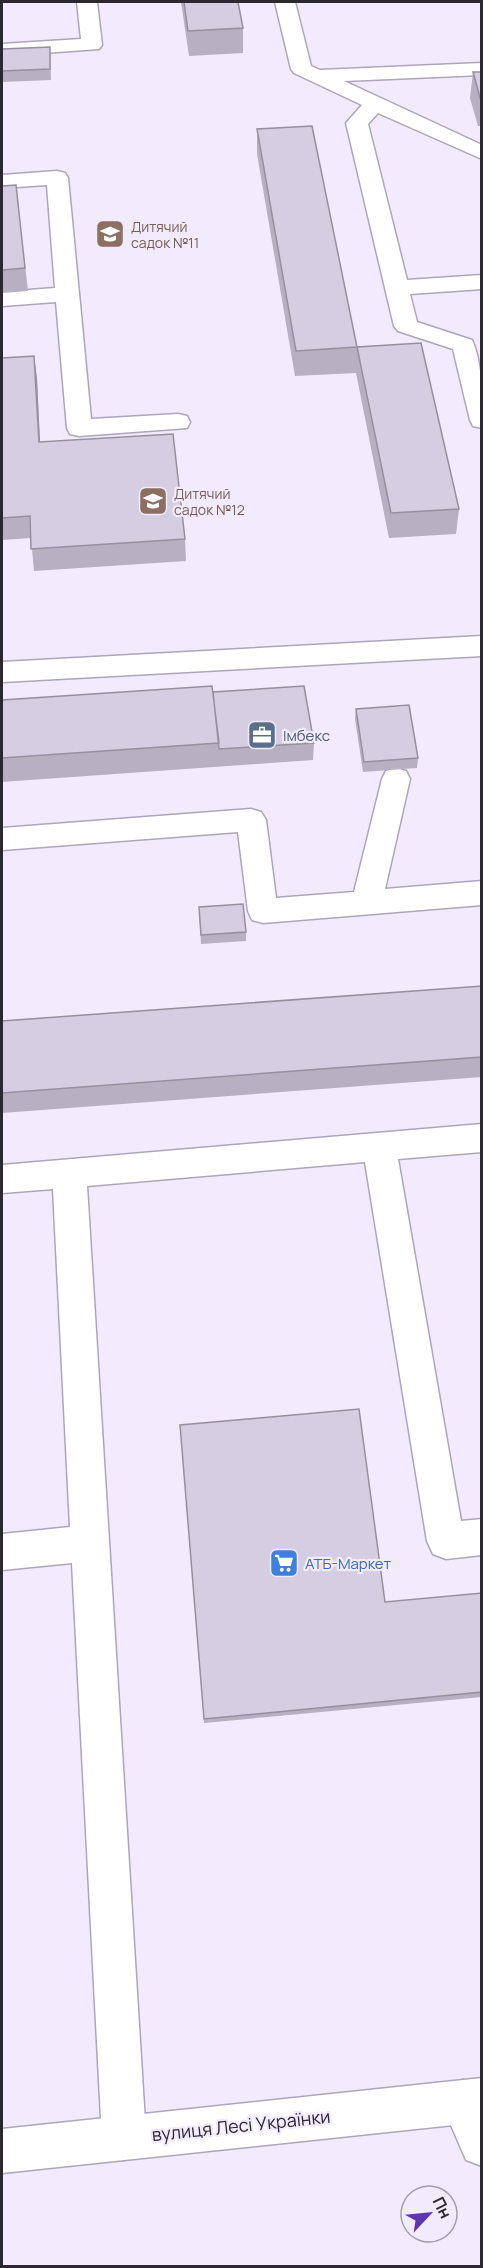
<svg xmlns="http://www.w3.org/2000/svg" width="483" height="2268" font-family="Manrope,sans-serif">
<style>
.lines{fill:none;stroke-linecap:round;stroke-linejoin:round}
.minor-casing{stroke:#ada6ba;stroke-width:3}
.major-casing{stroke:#ada6ba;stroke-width:3}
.minor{fill:#fff;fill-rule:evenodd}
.major{fill:#fff;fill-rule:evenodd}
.wall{fill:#b7b0c2}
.shaded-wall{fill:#95909e}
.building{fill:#d5cde2;stroke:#95909e;stroke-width:1.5}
.labels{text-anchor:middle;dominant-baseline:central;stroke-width:4.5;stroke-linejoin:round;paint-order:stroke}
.far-education-label{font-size:14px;fill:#785e54;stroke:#f2ebfd;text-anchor:start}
.service-label{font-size:15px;fill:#4e5e75;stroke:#f2ebfd;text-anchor:start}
.shop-label{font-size:15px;fill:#366cbe;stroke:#f2ebfd;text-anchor:start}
.near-street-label{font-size:18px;fill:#2b2830;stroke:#f2ebfd}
</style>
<rect width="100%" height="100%" fill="#f2ebfd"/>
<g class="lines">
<g class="minor-casing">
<path id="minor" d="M77 2H97L102 45 99 49 2 56V44L81 39Z
M275 2H295L311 66 320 70 482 63V75L344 81 482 145V159L378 113 368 124 407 280 482 275V289L410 294 417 322 472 340C483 363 482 401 482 428L473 426 470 420 453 349 398 331 394 326 346 123 362 105 294 73 291 69Z
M57 171 65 173 68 178 91 419 178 414 187 416 190 422 187 428 79 436 70 434 67 428 56 302 2 306V292L55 288 47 185 2 188V175Z
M482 636V656L2 682V662Z
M396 768 406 771 410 779 385 889 482 881V905L263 923 252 920 248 911 238 832 2 850V828L251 809 261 812 266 820 276 898 354 892 382 779 386 771Z
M482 1124V1152L398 1159 461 1521 482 1519V1555L446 1559 433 1554 427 1541 365 1162 87 1186 146 2138 140 2154 124 2160 108 2154 102 2138 72 1563 2 1570V1534L70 1527 53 1189 2 1193V1165Z
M463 2080 479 2086 482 2093V2166L466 2160 441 2102 447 2086Z"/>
</g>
<g class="major-casing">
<path id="major" d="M482 2078V2122L2 2173V2129Z"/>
</g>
<use href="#minor" class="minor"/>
<use href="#major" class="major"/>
</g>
<path class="wall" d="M181 2H238L243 28V53L189 56Z
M50 47 51 80 2 82V49Z
M473 72H482V126H478L470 98Z
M257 129 357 347 356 373 295 376 257 154Z
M16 185 28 291 2 293V186Z
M357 347 459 509 456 534 389 538 356 373Z
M34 356 37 379 40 442 185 539 186 561 34 571 31 538 2 540V358Z
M213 692 314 743 313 760 2 782V700Z
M356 709 418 758 417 768 363 772 355 719Z
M199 907 246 932V941L201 944Z
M482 986V1077L2 1113V1021Z
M180 1425 385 1602 482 1593V1697L204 1723Z"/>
<path class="shaded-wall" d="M34 356 37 379 41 464 39 442Z"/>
<path class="building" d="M184 2H238L243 28 188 31Z
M50 47V69L2 71V49Z
M473 72H482V101H481Z
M312 126 357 347 296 351 257 129Z
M16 185 25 268 2 270V186Z
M421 343 459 509 391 513 357 347Z
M34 356 39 442 173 434 185 539 31 549 30 516 2 518V358Z
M212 686 219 743 2 758V700Z
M304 686 314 743 219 749 213 692Z
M409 705 418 758 364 762 356 709Z
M243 904 246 932 201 935 199 907Z
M482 986V1057L2 1093V1021Z
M359 1409 385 1602 482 1593V1692L204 1719 180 1425Z"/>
<defs>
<g id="school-square" transform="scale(1.5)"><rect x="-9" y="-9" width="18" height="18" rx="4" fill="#8d6e63" stroke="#f2ebfd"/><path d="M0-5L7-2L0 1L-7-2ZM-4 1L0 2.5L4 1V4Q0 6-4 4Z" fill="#fff"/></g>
<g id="office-square" transform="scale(1.5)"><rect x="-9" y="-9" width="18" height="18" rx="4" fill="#5c6f8a" stroke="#f2ebfd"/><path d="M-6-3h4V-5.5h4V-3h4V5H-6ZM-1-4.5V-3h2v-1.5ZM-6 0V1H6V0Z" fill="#fff"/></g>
<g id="supermarket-square" transform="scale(1.5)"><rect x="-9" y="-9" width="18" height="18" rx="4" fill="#3f7fe0" stroke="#f2ebfd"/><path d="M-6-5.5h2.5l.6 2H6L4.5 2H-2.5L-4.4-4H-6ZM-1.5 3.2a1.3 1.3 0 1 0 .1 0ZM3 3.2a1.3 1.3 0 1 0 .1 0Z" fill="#fff"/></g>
</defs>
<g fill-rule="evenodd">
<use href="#school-square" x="110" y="234"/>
<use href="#school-square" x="153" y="501"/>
<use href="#office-square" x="262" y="735"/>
<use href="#supermarket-square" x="284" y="1563"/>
</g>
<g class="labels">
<g class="far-education-label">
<text x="131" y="226">Дитячий<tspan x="131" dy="16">садок №11</tspan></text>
<text x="174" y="493">Дитячий<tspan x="174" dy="16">садок №12</tspan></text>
</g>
<g class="service-label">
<text x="283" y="735">Імбекс</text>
</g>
<g class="shop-label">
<text x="305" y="1563">АТБ-Маркет</text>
</g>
<g class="near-street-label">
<text transform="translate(241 2125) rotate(-6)">вулиця Лесі Українки</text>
</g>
</g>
<rect width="483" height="2268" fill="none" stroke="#2b2830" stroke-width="6"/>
<g transform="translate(429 2214) rotate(64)"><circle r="28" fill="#f2ebfd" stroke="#a29dab" stroke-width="1.5"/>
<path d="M0-4.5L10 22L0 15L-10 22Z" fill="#5e37af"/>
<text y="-9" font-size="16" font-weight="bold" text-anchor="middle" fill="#2b2830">Пн</text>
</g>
</svg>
